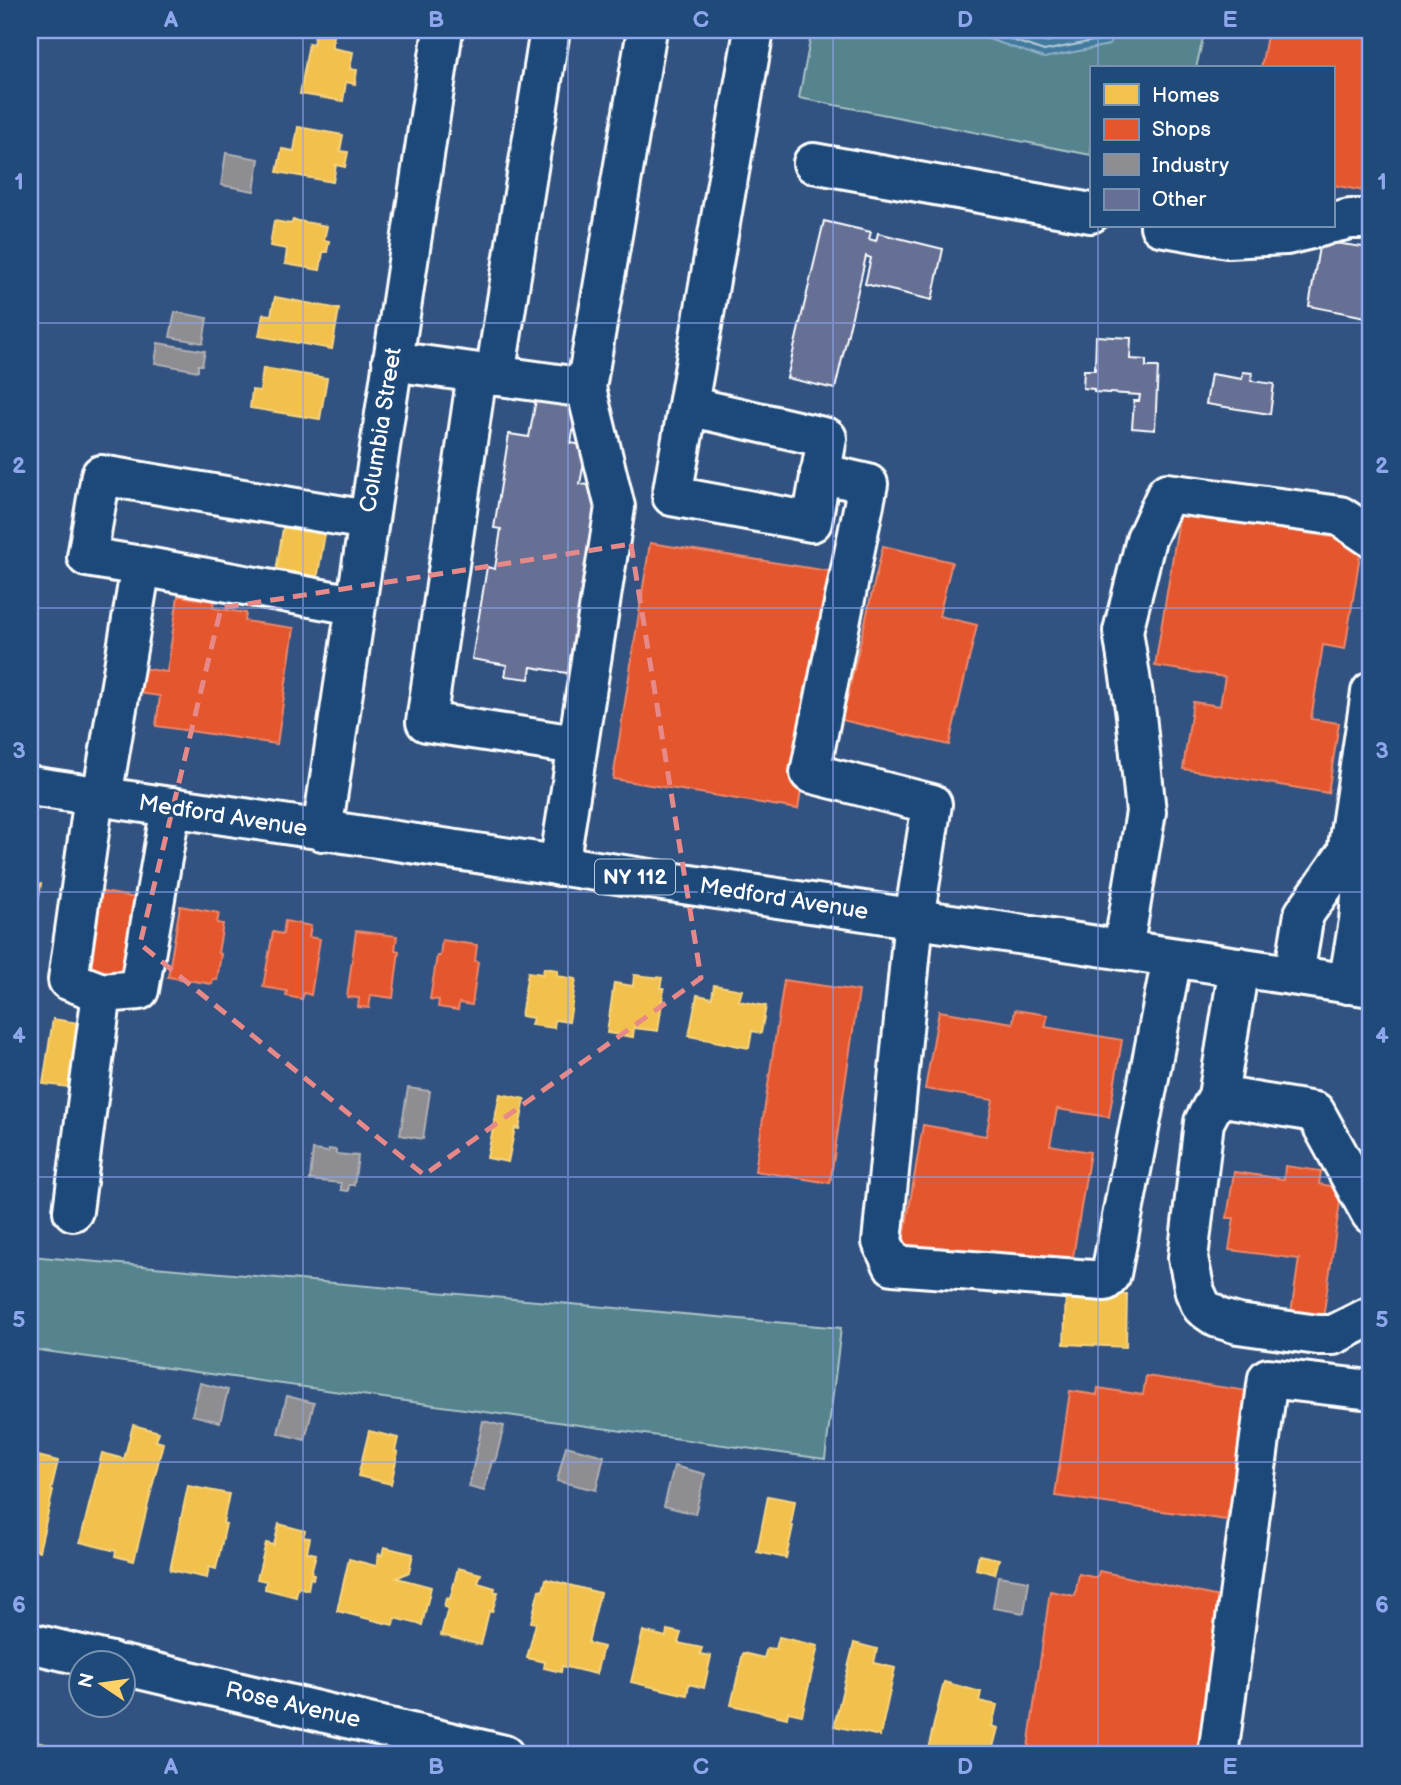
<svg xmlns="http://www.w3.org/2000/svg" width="1401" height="1785" font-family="'Balsamiq Sans',sans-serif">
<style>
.green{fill:#54848e;stroke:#aac2c6;stroke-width:2}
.water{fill:#437a9e;stroke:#8eafc5;stroke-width:2}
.homes{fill:#f2c14e;stroke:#f6d483;stroke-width:2}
.shops{fill:#e4572e;stroke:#ec896d;stroke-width:2}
.industry{fill:#8d8d92;stroke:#afafb3;stroke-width:2}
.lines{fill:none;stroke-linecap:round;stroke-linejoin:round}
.shore{stroke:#b4cad8;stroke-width:2}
.building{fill:#666f95;stroke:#fff;stroke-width:2}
.minor-casing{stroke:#fff;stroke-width:44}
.major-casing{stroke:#fff;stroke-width:44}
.minor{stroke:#1f4a7a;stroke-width:38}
.major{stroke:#1f4a7a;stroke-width:38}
.marked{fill:none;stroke:#e88989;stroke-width:5;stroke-dasharray:14 9;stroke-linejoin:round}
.grid{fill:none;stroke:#8ea6ec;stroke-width:2;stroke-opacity:0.55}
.labels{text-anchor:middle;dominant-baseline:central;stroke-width:7;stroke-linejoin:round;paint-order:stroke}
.shield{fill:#1f4a7a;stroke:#bcc9d7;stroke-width:2}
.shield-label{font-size:21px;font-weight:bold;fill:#fff}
.street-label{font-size:23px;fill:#fff;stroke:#1f4a7a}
.neatline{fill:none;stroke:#8ea6ec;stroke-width:2.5}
.grid-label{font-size:23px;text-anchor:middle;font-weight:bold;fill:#8ea6ec}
</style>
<rect width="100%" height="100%" fill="#325381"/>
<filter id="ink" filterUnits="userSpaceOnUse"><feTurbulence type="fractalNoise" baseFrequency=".0143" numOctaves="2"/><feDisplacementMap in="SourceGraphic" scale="14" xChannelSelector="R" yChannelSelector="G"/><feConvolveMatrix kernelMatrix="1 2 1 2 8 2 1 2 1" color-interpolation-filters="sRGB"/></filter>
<g filter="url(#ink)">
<path class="green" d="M812 30H1205L1196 68H1091V155L799 98Z
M30 1256 841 1328 825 1459 30 1349Z"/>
<path class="water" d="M962 30H1118L1109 45 1044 58Z"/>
<path class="homes" d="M310 30H340V33L334 32 332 48 353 52 350 69 357 70 355 84 346 82 343 101 300 94 309 43 313 44 316 31Z
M298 127 343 135 340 151 348 152 345 167 336 165 333 182 277 172 282 149 294 151Z
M293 220 327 226 324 240 329 241 327 252H323L320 270 285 264 287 249 270 246 274 221 291 224Z
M275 297 339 309 332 349 259 336 263 314 271 315Z
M263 368 327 378 320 419 250 408 252 390 260 391Z
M284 522 326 528 315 591 274 584Z
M30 882 41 884 30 947Z
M544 968 558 970 557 976 576 979 569 1022 555 1020 554 1028 531 1025 533 1018 521 1016 528 972 543 974Z
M634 975 662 978 660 988H664L658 1031 634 1028 633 1037 607 1033 614 983 633 986Z
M714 985 742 990 739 1001 766 1006 761 1033 752 1031 749 1048 689 1036 697 995 712 998Z
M53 1019 85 1024 76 1088 43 1084Z
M500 1094 525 1099 519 1129 515 1128 508 1162 487 1158Z
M1066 1292 1127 1294 1126 1347 1064 1344Z
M133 1425 159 1432 156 1441 163 1443 134 1561 115 1556 116 1551 80 1542 102 1453 124 1459Z
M369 1431 398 1438 395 1451 398 1452 391 1484 358 1476Z
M30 1454 58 1461 51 1490 53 1491 39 1551 30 1548Z
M188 1486 229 1494 223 1523 226 1524 216 1569 209 1567 207 1578 170 1570Z
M768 1496 795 1501 791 1525 793 1526 786 1558 757 1552Z
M279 1524 305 1531 303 1537 310 1538 307 1552 316 1554 311 1573 314 1574 313 1579 310 1578 308 1590 298 1587 296 1597 265 1589 266 1581 257 1579 266 1543 274 1545Z
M384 1547 413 1554 409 1572 397 1578 431 1587 422 1625 395 1618 393 1625 337 1611 349 1559 376 1566 379 1554 382 1555Z
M979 1555 999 1559 995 1574 976 1569Z
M458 1568 481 1574 478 1583 495 1588 494 1592H498L492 1612 489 1611 481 1645 441 1635 448 1608 444 1607 446 1598 450 1599Z
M546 1579 600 1593 588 1643 603 1647 596 1674 562 1666 561 1672 544 1668 545 1662 527 1658 536 1623 531 1622 539 1590 543 1591Z
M667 1630 681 1633 678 1643 702 1648 700 1654 711 1656 704 1688 689 1684 687 1695 631 1682 643 1631 666 1637Z
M779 1637 818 1646 802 1715 788 1712 787 1718 731 1705 743 1653 764 1658 767 1648 776 1649Z
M854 1643 877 1649 874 1663 895 1668 880 1736 834 1726Z
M944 1682 981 1692 979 1701 997 1705 992 1726 998 1728 991 1755H936L927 1753Z
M36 1742 76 1751 75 1755H33Z"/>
<path class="shops" d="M1268 30H1332L1371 37V152L1364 191 1333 185V68H1261Z
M1180 513 1362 542 1345 649 1323 645 1311 719 1339 723 1328 793 1183 769 1193 702 1220 706 1225 677 1155 666Z
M650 543 835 572 798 809 613 779Z
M883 546 952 562 939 616 977 625 949 745 842 720Z
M178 596 214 601 213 608 246 613 245 621 294 628 277 744 156 726 160 696 131 692 135 667 167 672Z
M93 890 137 898 131 984 105 979 106 972 74 966Z
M180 906 219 913 217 923 223 924 218 953 221 954 217 980 213 979 212 984 168 977Z
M285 921 311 926 309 937 320 939 311 995 304 993 302 999 286 996 287 991 263 987 273 932 283 934Z
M356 931 397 936 395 950 399 951 393 998 371 995 369 1008 358 1007 359 998 347 997Z
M442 940 477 945 475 961 478 962 472 1005 459 1003 458 1010 438 1007 439 1000 430 999 437 956H440Z
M784 980 859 991 830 1183 755 1171Z
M1015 1010 1048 1015 1045 1027 1122 1040 1109 1117 1057 1109 1050 1145 1090 1152 1071 1269 938 1247 937 1255 902 1249 923 1125 986 1136 993 1100 925 1089 939 1011 1013 1023Z
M1285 1166 1321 1171 1319 1184 1342 1188 1322 1325 1290 1320 1299 1259 1229 1250 1234 1218H1227L1234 1172 1284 1179Z
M1146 1376 1248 1391 1232 1510H1228L1227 1520 1055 1496 1070 1391 1097 1395 1098 1388 1143 1395Z
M1099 1571 1229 1599 1207 1755H1027L1050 1591 1075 1596 1079 1574 1097 1578Z"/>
<path class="industry" d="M226 153 259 159 254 191 221 185Z
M175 312 207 318 203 343 170 337Z
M158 343 205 351 202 365H198V371L155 363Z
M408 1088 430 1091 423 1139 400 1135Z
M329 1149 336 1150V1154L358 1156 354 1185H349L348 1191 341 1190V1183L310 1180 313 1150 328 1152Z
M200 1383 228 1390 220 1422 192 1415Z
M287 1396 314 1403 305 1440 278 1433Z
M483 1421 504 1426 495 1462 492 1461 484 1491 469 1487Z
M566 1446 604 1456 596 1490 557 1481Z
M674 1466 705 1474 695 1514 664 1506Z
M998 1576 1029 1581 1024 1613 993 1608Z"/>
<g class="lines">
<path class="shore" d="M983 30 1044 51 1103 39 1110 30
M1009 30 1045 42 1100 30"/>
</g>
<path class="building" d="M824 221 871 232 869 239 876 241 878 233 943 249 932 300 865 284 871 258 866 256 835 389 787 378Z
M1320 241 1371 248V318L1309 306Z
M1096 336 1131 338 1130 359 1146 360V367H1158L1155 430 1132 428 1134 401H1139L1140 395 1094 392V389L1083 388 1084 370H1095Z
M1243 372 1252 373 1251 381 1274 384 1270 414 1206 404 1211 374 1242 379Z
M537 394 578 400 571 443 587 446 580 484 603 487 573 674 531 667 529 679 505 676 507 665 472 659 487 567 495 569 501 529 494 528 509 434 529 437Z"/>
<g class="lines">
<g class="minor-casing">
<path id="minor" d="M813 163 1091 213
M1333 223 1350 219H1371
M1160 226 1228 238 1286 235 1323 226
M392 361 586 388 647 30
M477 374 426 722 576 745
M495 376 550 30
M688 406 827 438 812 522 672 496 754 30
M820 473 868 484 810 773 932 804 914 919 882 1242 893 1265 1105 1281 1111 1274 1172 958
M141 566 354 605
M94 797 68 980 102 993 139 990 171 807
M102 797 141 566 87 557 101 475 367 520
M322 831 443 30
M1347 853 1362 883 1359 921 1348 984
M559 866 615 507 586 388
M1123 950 1146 812 1136 715 1123 631 1146 539 1167 493 1340 516 1371 537
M1239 967 1218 1096 1315 1112 1371 1214
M1294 975 1304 914 1347 853 1371 692
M1218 1096 1204 1122 1188 1258 1195 1292 1202 1307 1218 1318 1238 1324 1318 1335H1333L1371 1316
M73 1211 102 993
M30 1643 111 1662
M122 1665 504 1755
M1218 1755 1268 1378 1371 1390"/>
</g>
<g class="major-casing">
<path id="major" d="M30 786 1371 987"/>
</g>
<use href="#minor" class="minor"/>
<use href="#major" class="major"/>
</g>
</g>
<path class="marked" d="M631 544 701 978 424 1175 140 944 221 608Z"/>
<path class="grid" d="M303 30V1755M568 30V1755M833 30V1755M1098 30V68M1098 226V1755M30 323H1371M30 608H1371M30 892H1371M30 1177H1371M30 1462H1371"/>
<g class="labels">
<rect class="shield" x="595" y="859.5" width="80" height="35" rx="5"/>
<g class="shield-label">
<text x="635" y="877">NY 112</text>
</g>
<g class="street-label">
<text transform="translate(381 430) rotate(-81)">Columbia Street</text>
<text transform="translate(223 816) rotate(9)">Medford Avenue</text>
<text transform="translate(784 899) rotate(9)">Medford Avenue</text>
<text transform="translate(293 1705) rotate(13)">Rose Avenue</text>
</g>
</g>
<rect width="1401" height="1785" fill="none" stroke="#1f4a7a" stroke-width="77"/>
<rect x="1090" y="66" width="245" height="161" fill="#1f4a7a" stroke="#7992af" stroke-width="2"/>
<rect x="1104" y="84" width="35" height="21" fill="#f2c14e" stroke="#7992af" stroke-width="2"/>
<text x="1152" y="102" font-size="21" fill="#ffffff">Homes</text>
<rect x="1104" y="119" width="35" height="21" fill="#e4572e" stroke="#7992af" stroke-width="2"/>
<text x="1152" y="136" font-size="21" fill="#ffffff">Shops</text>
<rect x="1104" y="154" width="35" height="21" fill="#8d8d92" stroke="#7992af" stroke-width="2"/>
<text x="1152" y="172" font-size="21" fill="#ffffff">Industry</text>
<rect x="1104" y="189" width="35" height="21" fill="#666f95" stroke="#7992af" stroke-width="2"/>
<text x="1152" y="206" font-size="21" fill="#ffffff">Other</text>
<g transform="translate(102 1684) rotate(283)"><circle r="33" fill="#1f4a7a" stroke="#7992af" stroke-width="2"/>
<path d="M0-5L12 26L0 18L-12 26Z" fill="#ffd166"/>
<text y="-10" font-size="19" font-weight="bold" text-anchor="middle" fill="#ffffff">N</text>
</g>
<rect x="38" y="38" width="1324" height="1708" class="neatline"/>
<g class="grid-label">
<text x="171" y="27">A</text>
<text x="436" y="27">B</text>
<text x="701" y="27">C</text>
<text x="965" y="27">D</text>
<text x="1230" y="27">E</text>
<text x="19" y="189">1</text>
<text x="1382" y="189">1</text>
<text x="19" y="473">2</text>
<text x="1382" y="473">2</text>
<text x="19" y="758">3</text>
<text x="1382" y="758">3</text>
<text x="19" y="1043">4</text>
<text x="1382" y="1043">4</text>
<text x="19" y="1327">5</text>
<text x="1382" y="1327">5</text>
<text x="19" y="1612">6</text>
<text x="1382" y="1612">6</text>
<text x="171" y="1774">A</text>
<text x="436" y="1774">B</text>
<text x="701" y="1774">C</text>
<text x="965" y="1774">D</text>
<text x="1230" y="1774">E</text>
</g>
</svg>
